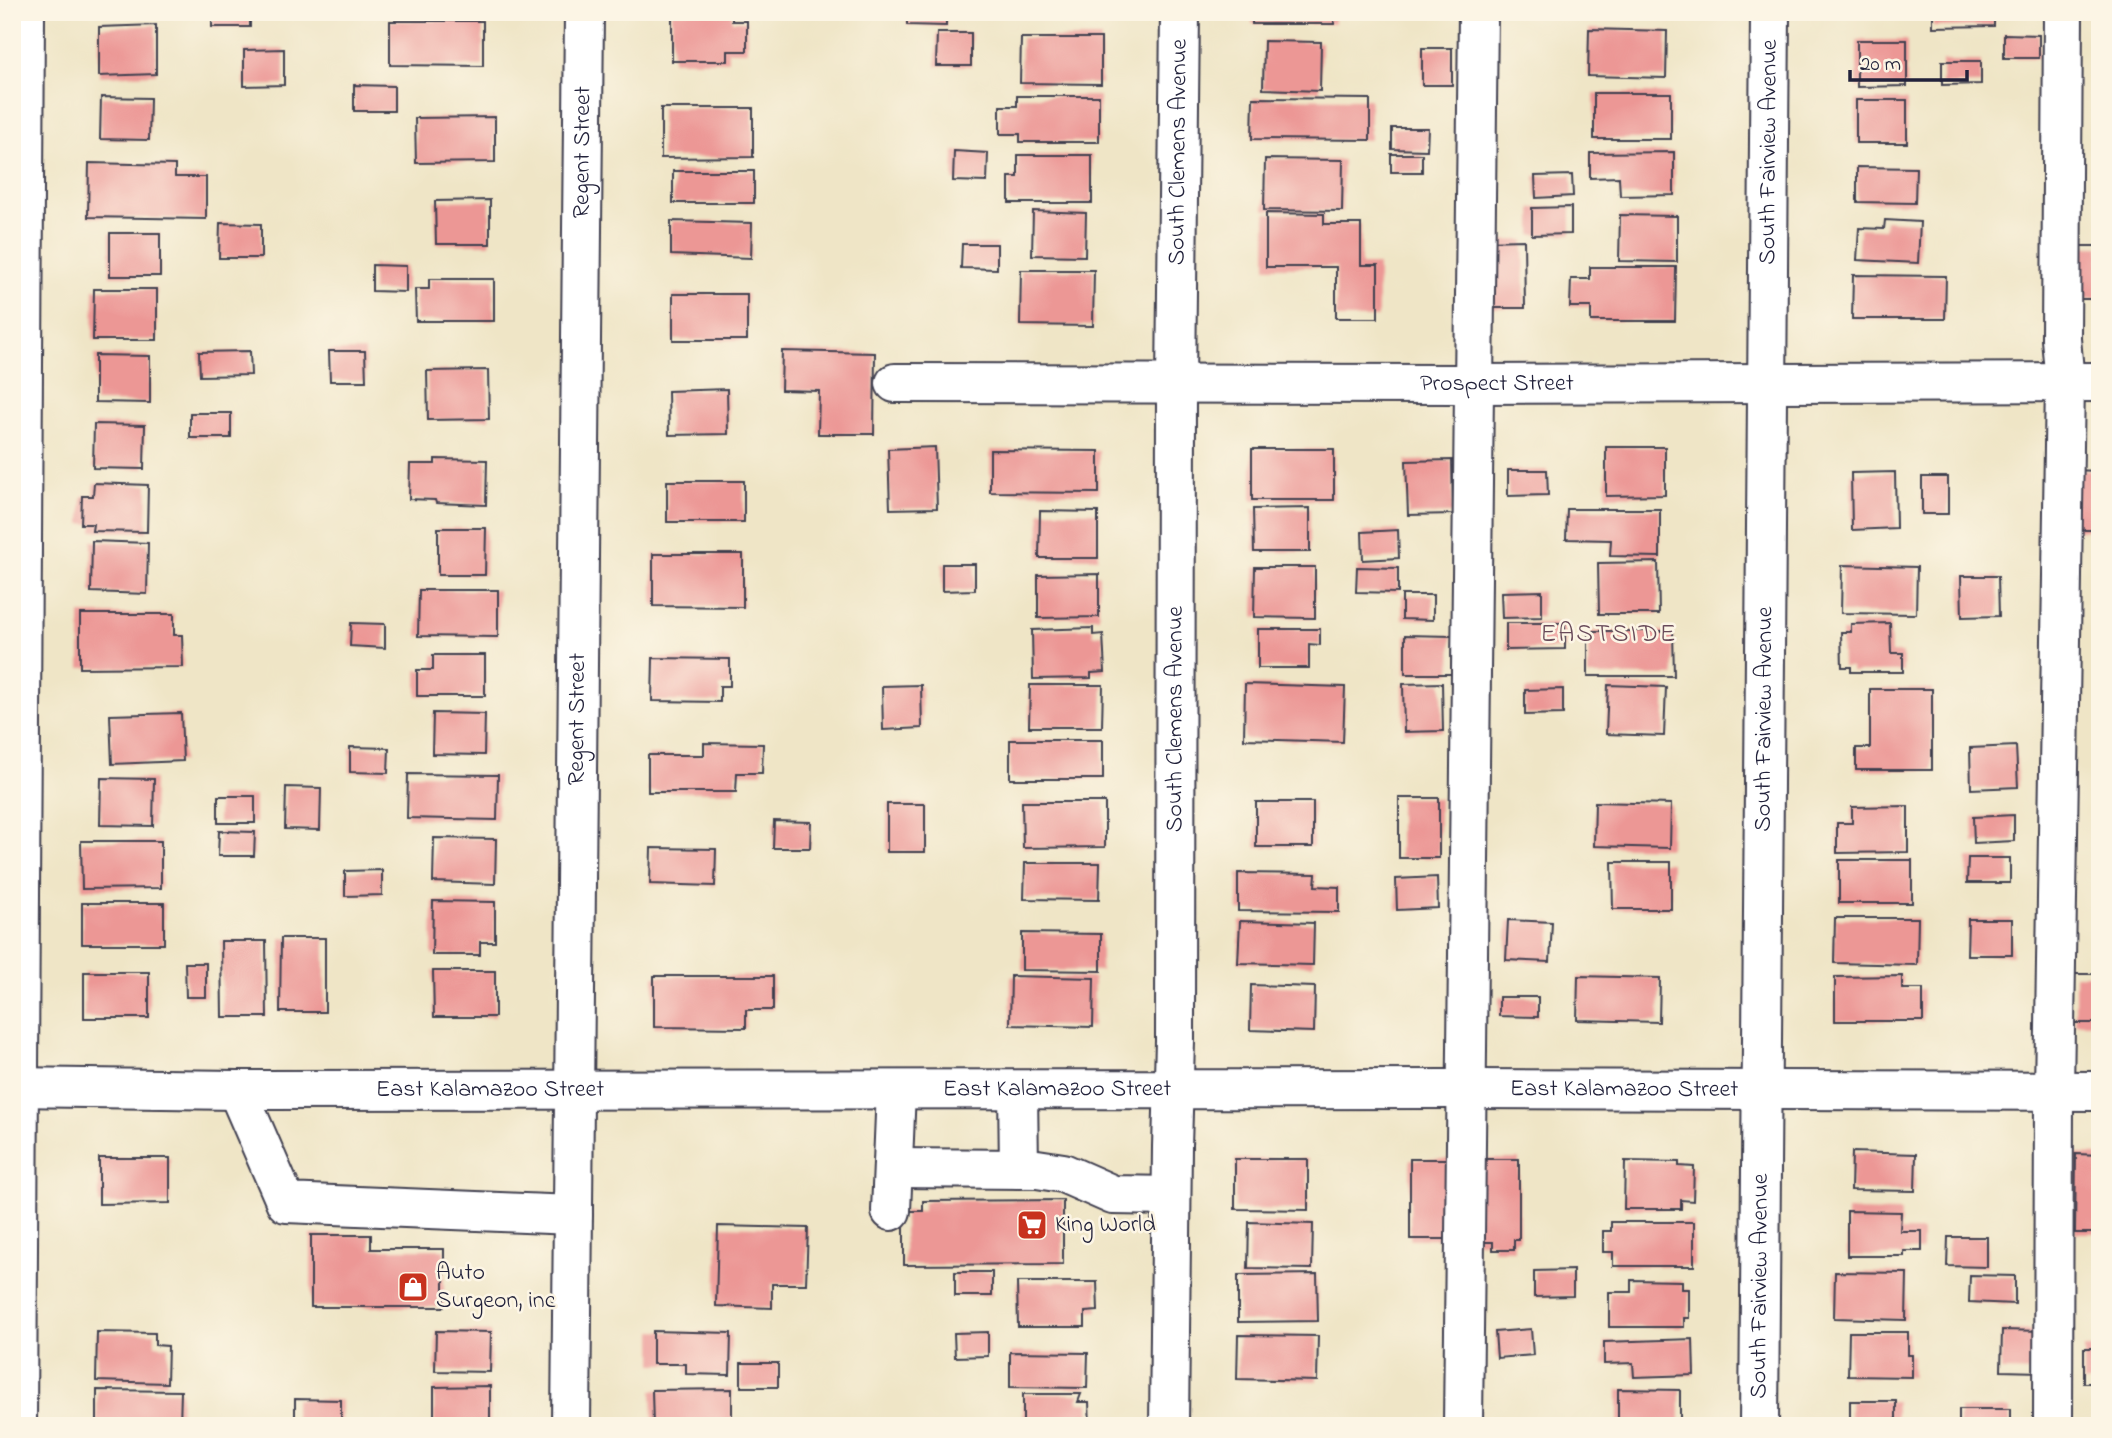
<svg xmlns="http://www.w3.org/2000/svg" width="2112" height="1438" font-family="'Indie Flower',sans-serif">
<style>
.building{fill:#ec9795}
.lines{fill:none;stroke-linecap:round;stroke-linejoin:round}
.minor-casing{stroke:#413f50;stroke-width:42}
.minor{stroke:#fff;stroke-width:38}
.labels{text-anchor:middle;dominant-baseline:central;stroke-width:5;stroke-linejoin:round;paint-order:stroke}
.street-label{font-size:24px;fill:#22223b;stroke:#fcf5e5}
.poi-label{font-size:24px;fill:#22223b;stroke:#fcf5e5;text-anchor:start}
.neighbourhood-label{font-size:26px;letter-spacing:2px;fill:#694b5a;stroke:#fcf5e5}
</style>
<rect width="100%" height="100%" fill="#fcf5e5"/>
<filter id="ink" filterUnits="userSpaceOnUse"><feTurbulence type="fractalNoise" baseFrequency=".0143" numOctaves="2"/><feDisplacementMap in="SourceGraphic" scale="14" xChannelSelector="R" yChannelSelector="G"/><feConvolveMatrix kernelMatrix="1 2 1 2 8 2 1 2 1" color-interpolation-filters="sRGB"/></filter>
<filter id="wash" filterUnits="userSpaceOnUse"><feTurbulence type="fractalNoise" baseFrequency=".00686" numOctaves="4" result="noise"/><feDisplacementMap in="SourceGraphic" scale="28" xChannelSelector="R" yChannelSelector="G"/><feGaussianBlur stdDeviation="1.57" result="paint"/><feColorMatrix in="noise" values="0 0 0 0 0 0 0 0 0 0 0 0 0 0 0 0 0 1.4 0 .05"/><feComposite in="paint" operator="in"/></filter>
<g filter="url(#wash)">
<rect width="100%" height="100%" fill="#efe5c6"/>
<g id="blocks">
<path class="building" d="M212 12H250V27H212Z
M672 12H732V21H747V51H728V61H672Z
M907 12H946V26L907 25Z
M1012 12H1098V16H1012Z
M1252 12H1334V24H1252Z
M1933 12H1994V26L1933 27Z
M390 21H483V66L390 65Z
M156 25V74L99 76V27Z
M1589 29 1667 31 1666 78 1588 76Z
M937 33H971V66H936Z
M2004 34 2039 35V58H2004Z
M1021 38H1101V84L1020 83Z
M1857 40H1907V86L1857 87Z
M1264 41 1321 42 1320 91 1263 89Z
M1422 48H1452V85H1422Z
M284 49V85L244 86V50Z
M1942 61H1981V84L1942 85Z
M354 85 394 86V111H354Z
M1594 93H1671V139H1594Z
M1017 96H1099V142H1020V134H1000V106H1017Z
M101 97 150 98 149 140 100 139Z
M1253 98 1370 99V140L1252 139Z
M1856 100H1907V143H1856Z
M661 108H753V157L661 158Z
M495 117V162L416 163 415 118Z
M1392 128H1428L1427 150 1392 149Z
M954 151 988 153 987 182 953 181Z
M1674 152V195L1620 196 1619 177 1590 178V153Z
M1391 154H1422V172H1391Z
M1018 155H1092V203H1009V177H1018Z
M1265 159 1343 160 1342 211 1264 210Z
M89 163 175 165V177H206V219L88 217Z
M1857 167 1916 168 1915 203 1857 202Z
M673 171H754V203H673Z
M1572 175 1573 196 1536 198 1535 176Z
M490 200V244H436L435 201Z
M1571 207V234L1532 235V208Z
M1033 211 1086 213 1085 256 1032 255Z
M1266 213 1324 214V224H1361V265H1378V318H1336V267H1266Z
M1620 215 1677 216V262L1619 261Z
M1885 220 1920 222 1918 263 1857 260 1859 228 1884 229Z
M671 221 752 223 751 258 671 255Z
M220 223 261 224V258H219Z
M110 233H160V276H110Z
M1524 240 1525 308H1485L1484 241Z
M962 244H997V269L961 268Z
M2070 246H2100V299H2070Z
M372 265 406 266V292L372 291Z
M1590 267H1676L1675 321H1591V307H1570L1571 279H1590Z
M1021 270H1094L1093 326 1020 325Z
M1853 275 1946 276 1945 319H1852Z
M429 279H494V321H416L415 289H429Z
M94 289H157V340H93Z
M673 294H747V340H673Z
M250 351 251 375 200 376 199 352Z
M329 351H365L366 381H330Z
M782 351 875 353 874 434H818L819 391 781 390Z
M95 355 150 356V403L95 402Z
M488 370 489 419 428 420 427 371Z
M727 389 728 434 669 435 668 391Z
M190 413H231V438H190Z
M94 424 145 425 144 469 93 468Z
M935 447 937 508 890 509 888 449Z
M1606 447H1665V495L1606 496Z
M1252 449H1334V500H1252Z
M990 450 1099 451V493L990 492Z
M435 459 487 460 486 505 436 503 435 500 409 499 410 464H435Z
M1452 460 1453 514 1408 515 1406 461Z
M1508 470H1547L1548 495 1508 496Z
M2072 470 2100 471V530H2071Z
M1895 472 1896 528 1852 530 1851 473Z
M1922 477H1948V514H1922Z
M667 481H744V522H667Z
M94 483 148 485 147 532 92 531 93 524H81L82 496H93Z
M1310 508V552H1254L1253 509Z
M1567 509H1660V557L1610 556 1611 540 1566 539Z
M1040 511 1098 512V558H1039Z
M438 528H486L485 575H438Z
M1398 530 1399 558 1363 560 1362 532Z
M92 541 148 543 147 594 91 592Z
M653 554H743V607L653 606Z
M1658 562 1659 614H1599L1598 563Z
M942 564H975V590L942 591Z
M1842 565 1917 567 1916 614 1841 613Z
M1255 567H1315V618L1254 617Z
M1357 567 1398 568V593L1356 592Z
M1099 574V617L1038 618V575Z
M1961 576H1998L1999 616 1962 617Z
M419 590H498V637L418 636Z
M1542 591V617L1502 618 1501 592Z
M1402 595H1433V620L1402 619Z
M80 614H174V635H182L183 667 80 668Z
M351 623 385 624V648L350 646Z
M1506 623H1565V649L1506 650Z
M1890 623 1891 653H1903V672H1851V667H1842L1841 632H1851V624Z
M1093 628V635L1103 634 1105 672 1091 673V678L1033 679 1032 630Z
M1258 629H1320V645L1309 644V668H1258Z
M1588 631H1673L1674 676H1588Z
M1405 635 1452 636 1451 674H1405Z
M433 655H485V696H417V670H433Z
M653 658 730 659V686H720V702L652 701Z
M1442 683 1443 731 1404 732 1403 684Z
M1245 684 1345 687 1343 742 1244 739Z
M921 685 922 728 883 730 882 686Z
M1030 685H1103L1102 727H1029Z
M1608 685 1666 687 1664 736 1606 734Z
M1563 689V714L1525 715V690Z
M1870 689H1932V770H1856V748H1870Z
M181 713 183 761 112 764 110 715Z
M433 713 485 714 484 755 432 754Z
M1010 740H1103V779H1010Z
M704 743 763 744 762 773H737L736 792H648V755H704Z
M2016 746 2018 787 1971 789 1970 748Z
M350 747 389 748 388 773 350 772Z
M408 774 498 775 497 820 407 818Z
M101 778 154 779 153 826 100 825Z
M286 787 321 788 320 830 285 829Z
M218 796H255V823H218Z
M1399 798H1439V858H1399Z
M1022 802H1105V847L1023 848Z
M1256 802H1313V847H1256Z
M1595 802 1671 804 1670 848 1594 846Z
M887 804H925V852H887Z
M1908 806V852L1837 853V823H1852V807Z
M2014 815V841L1974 843 1973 817Z
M774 821 811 822 810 848H773Z
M219 831 255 832 254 856H218Z
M434 838 496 839 495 884 433 882Z
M81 841H161V888L82 889Z
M651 848 716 849 715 886 650 884Z
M1968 858H2010V883H1967Z
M1839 860H1912V903H1839Z
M1612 862H1671V909H1613Z
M1025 863H1100L1099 900 1024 899Z
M382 870V895L345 896V871Z
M1238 873 1316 874 1315 886 1339 887V912L1238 911Z
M1437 877 1438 908 1397 910 1396 879Z
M433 901 495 902V942H480V955H432Z
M82 903H164V944H82Z
M1835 918H1918L1917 965 1834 963Z
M1968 919H2012V955H1967Z
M1508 920 1552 922 1550 962 1506 960Z
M1240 921 1314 923 1313 965 1238 963Z
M1022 933 1101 934V971L1022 970Z
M281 938H325V1012H280Z
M221 941H266L267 1017H222Z
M185 963H206V997H186Z
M433 971H495V1017H434Z
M84 972H149V1018H84Z
M2075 974H2100V1023H2075Z
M654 976H773V1010H746V1028L654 1027Z
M1011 976 1094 978 1093 1027 1010 1025Z
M1578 976 1660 978 1659 1022 1577 1020Z
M1902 976V989H1923V1021H1835V977Z
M1251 985 1315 987 1314 1032 1250 1030Z
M1499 997H1538V1017L1499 1016Z
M1852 1152 1916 1154 1915 1191 1851 1190Z
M2076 1154 2100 1155V1233H2075Z
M99 1158H170V1203L99 1204Z
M1235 1159H1308V1210L1235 1209Z
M1410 1159H1456V1239H1410Z
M1475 1159H1519V1240H1514V1250H1493V1242H1476Z
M1625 1161 1679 1162V1166L1694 1167 1693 1201 1681 1200V1209H1624Z
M1063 1200V1264L904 1265V1211H923V1201Z
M1847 1211 1901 1212 1900 1231H1922V1251H1904V1256H1847Z
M1249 1222 1313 1224 1312 1269 1248 1268Z
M1611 1222H1694V1266H1613V1252H1603V1231H1611Z
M718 1226 808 1228 806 1284H772V1308L716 1306Z
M311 1235H371V1249H444V1307H311Z
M1948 1237H1987V1267L1947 1266Z
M1573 1270V1296L1534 1297V1271Z
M955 1272H992V1296H955Z
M1835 1272 1907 1273 1906 1320 1834 1318Z
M1317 1274 1318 1321 1238 1322V1275Z
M1970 1275 2015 1276V1304L1969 1302Z
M1631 1280 1682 1281V1289H1689V1318H1684V1327H1609V1292H1631Z
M1017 1282H1097L1098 1311 1085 1312V1327H1018Z
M1531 1329 1533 1355 1497 1358 1495 1332Z
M2002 1330 2042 1331 2041 1372 2001 1371Z
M436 1331 491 1332 490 1372 435 1371Z
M653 1331 731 1333 730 1375 686 1374V1364H653Z
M97 1332 155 1333V1345L168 1346 167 1383 96 1381Z
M988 1332V1356L955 1357 954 1333Z
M1849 1332H1908V1355H1912V1377L1848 1376Z
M1238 1335 1318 1336 1317 1381 1237 1379Z
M1693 1339 1694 1375 1634 1377 1633 1363 1604 1364V1342Z
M2084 1348H2100V1383H2084Z
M1010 1352 1088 1353 1087 1388 1010 1387Z
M741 1363H778V1387H741Z
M490 1386V1426H434V1387Z
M732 1389V1425L653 1426 652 1390Z
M1618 1389 1680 1390V1426H1618Z
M97 1390 181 1391 180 1426H97Z
M1023 1394H1081L1078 1402H1089L1090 1426H1023Z
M295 1399 341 1400V1426H295Z
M1850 1401H1896V1426H1850Z
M1959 1409H2010V1426H1959Z"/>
</g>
</g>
<g filter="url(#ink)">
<use href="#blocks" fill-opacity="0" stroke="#413f50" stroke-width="2"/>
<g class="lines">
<g class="minor-casing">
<g id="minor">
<path id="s1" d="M895 383 1474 384 2100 382"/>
<path id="s2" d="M12 1087 237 1090 1465 1089 2100 1091"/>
<path d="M237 1090 286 1203 573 1215"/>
<path d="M1018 1090 1019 1169"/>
<path d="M893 1168 1037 1169 1063 1173 1113 1195 1171 1196"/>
<path d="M891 1211 896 1090"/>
<path d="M17 1426 25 12"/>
<path id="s3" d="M571 1426 584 12"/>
<path id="s4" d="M1169 1426 1172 1147 1175 1041 1176 384 1180 12"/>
<path d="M1463 1426 1478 12"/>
<path id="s5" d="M1759 1426 1770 12"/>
<path d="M2053 1426 2054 1091 2065 382 2061 339 2063 12"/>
</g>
</g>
<use href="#minor" class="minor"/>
</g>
</g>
<defs>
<g id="supermarket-square" transform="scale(1.575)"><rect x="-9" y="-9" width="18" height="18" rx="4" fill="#c8321e" stroke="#fcf5e5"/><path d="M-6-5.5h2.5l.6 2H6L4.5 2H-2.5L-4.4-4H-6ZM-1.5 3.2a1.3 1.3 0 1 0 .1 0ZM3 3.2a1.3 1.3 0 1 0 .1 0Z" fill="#fff"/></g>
<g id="shop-square" transform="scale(1.575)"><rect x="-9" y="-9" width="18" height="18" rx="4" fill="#c8321e" stroke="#fcf5e5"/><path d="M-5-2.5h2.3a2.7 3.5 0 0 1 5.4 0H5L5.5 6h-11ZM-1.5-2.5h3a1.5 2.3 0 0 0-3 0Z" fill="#fff"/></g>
</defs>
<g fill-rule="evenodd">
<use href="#supermarket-square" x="1032" y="1225"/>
<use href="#shop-square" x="413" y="1287"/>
</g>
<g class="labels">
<g class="street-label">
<text stroke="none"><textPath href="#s3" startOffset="1274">Regent Street</textPath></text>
<text stroke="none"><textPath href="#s4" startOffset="1274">South Clemens Avenue</textPath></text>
<text stroke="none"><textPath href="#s5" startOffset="1274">South Fairview Avenue</textPath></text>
<text stroke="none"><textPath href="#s1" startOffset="602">Prospect Street</textPath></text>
<text stroke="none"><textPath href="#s3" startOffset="707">Regent Street</textPath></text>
<text stroke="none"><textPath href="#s4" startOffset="707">South Clemens Avenue</textPath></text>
<text stroke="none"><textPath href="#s5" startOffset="707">South Fairview Avenue</textPath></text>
<text stroke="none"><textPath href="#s2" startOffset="478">East Kalamazoo Street</textPath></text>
<text stroke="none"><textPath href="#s2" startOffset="1045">East Kalamazoo Street</textPath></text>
<text stroke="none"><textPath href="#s2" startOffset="1612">East Kalamazoo Street</textPath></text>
<text stroke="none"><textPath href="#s5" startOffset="140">South Fairview Avenue</textPath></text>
</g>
<g class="poi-label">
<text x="1055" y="1225">King World</text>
<text x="436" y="1273">Auto<tspan x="436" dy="28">Surgeon, inc</tspan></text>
</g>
<g class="neighbourhood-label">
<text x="1609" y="635">EASTSIDE</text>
</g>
</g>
<rect width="2112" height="1438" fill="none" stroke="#fcf5e5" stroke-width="42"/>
<path d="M1850 70v10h117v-10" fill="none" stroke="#22223b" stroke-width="3.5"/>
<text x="1860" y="70" font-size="21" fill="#22223b" stroke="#fcf5e5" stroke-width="5" paint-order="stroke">20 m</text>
</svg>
